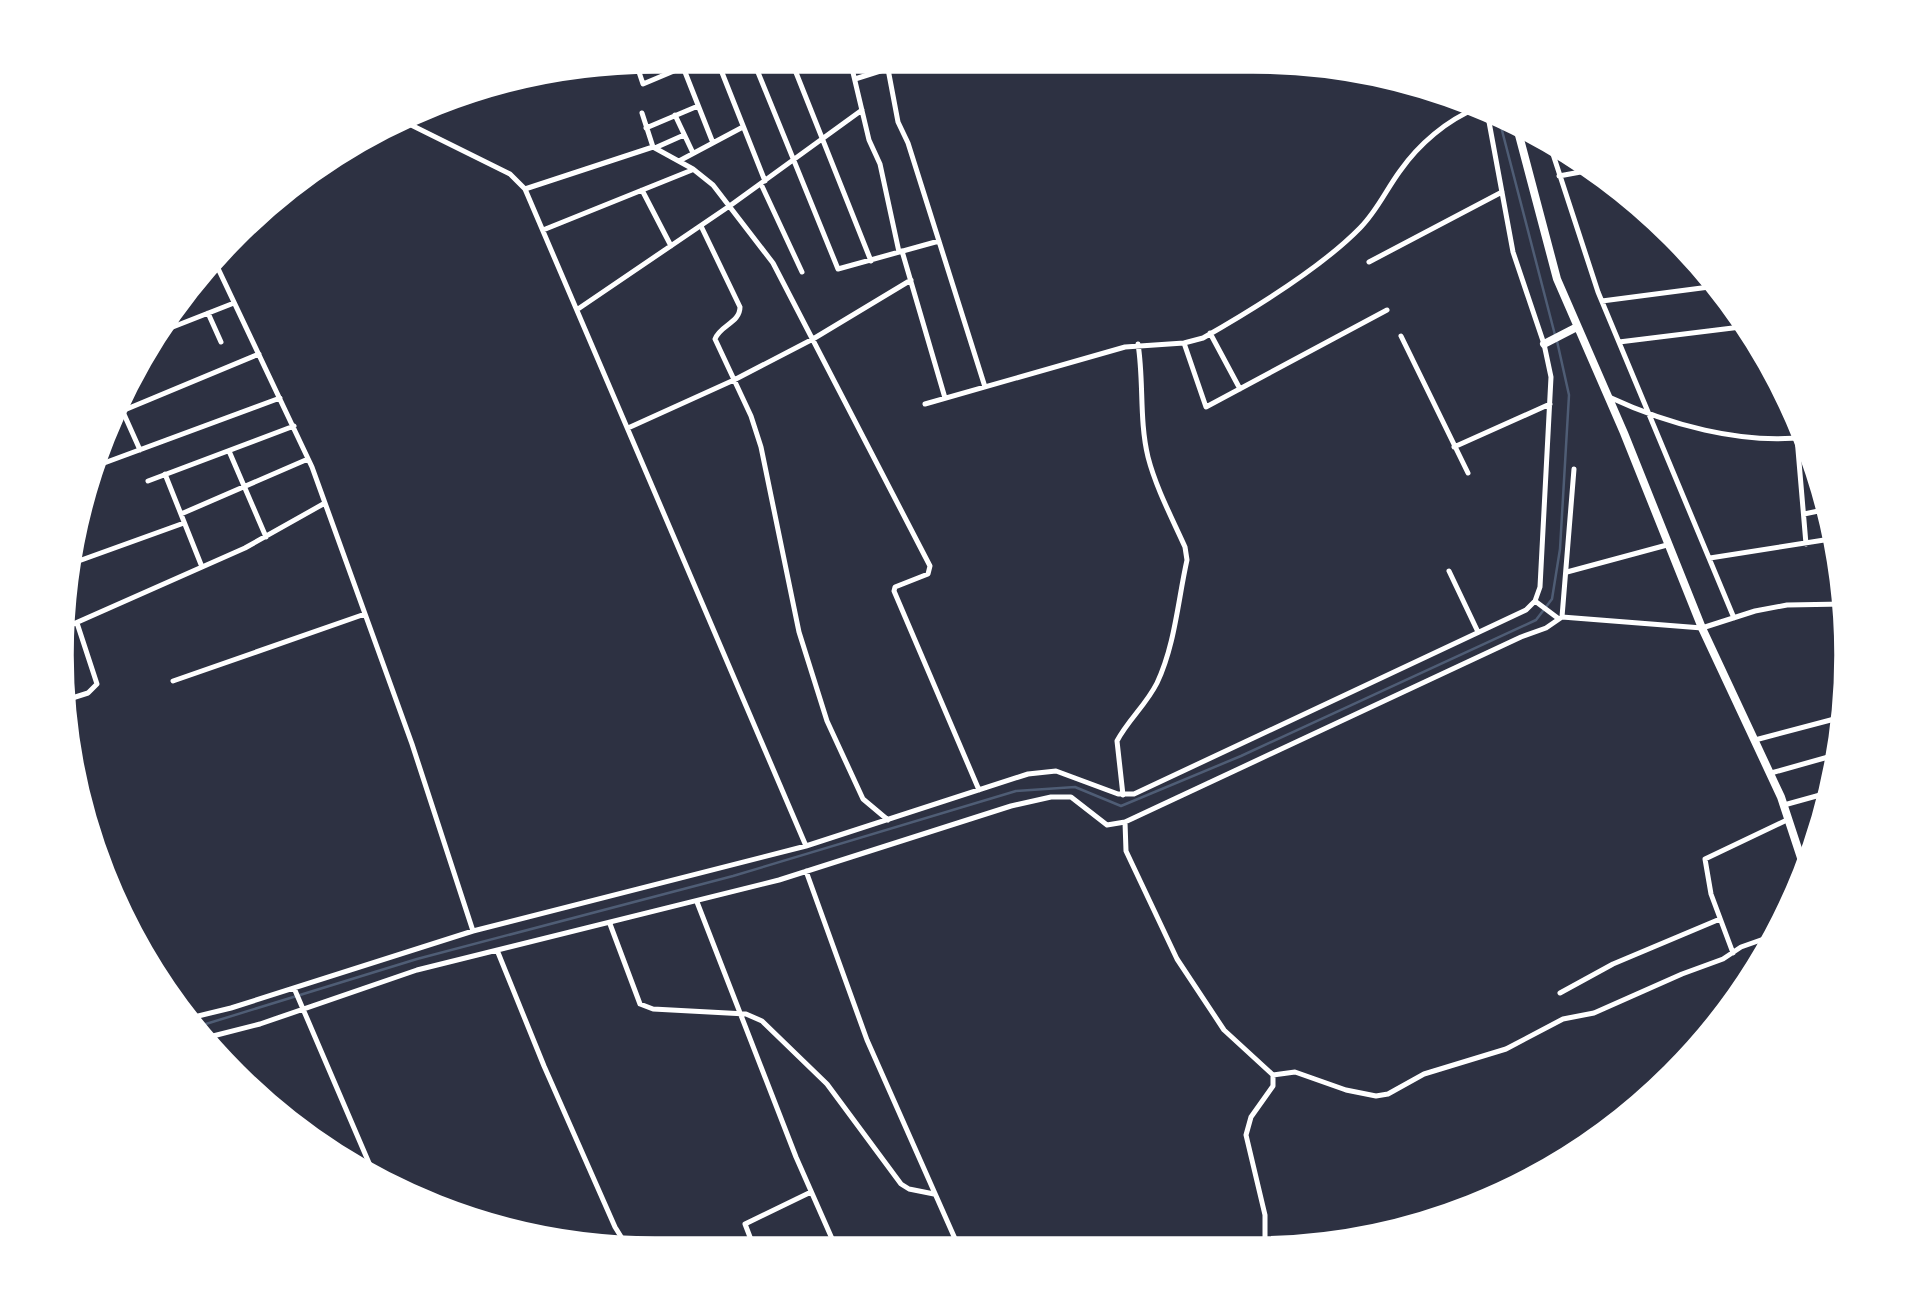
<svg xmlns="http://www.w3.org/2000/svg" width="1908" height="1310" font-family="'Sofia Sans Condensed',sans-serif">
<style>
.lines{fill:none;stroke-linecap:round;stroke-linejoin:round}
.stream{stroke:#4f5d75;stroke-width:2.5}
.minor{stroke:#fff;stroke-width:5}
.secondary{stroke:#fff;stroke-width:8}
.rim{fill:none;stroke:#fff;stroke-width:3.5}
</style>
<rect width="100%" height="100%" fill="#2d3142"/>
<g class="lines">
<path class="stream" d="M1498 115 1555 335
M196 1027 417 959 733 876 1016 791 1075 787 1121 806 1241 756 1536 620 1552 599 1560 549 1569 395 1557 341"/>
<path class="minor" d="M664 60 668 73
M717 60 765 181
M753 60 838 269 939 241
M791 60 871 261
M850 60 869 140 880 164 899 252
M636 63 643 84 700 60
M683 67 713 143
M888 69 898 122 908 143 985 387
M719 70 746 60
M855 79 915 60
M642 113 653 147
M675 115 693 153
M403 121 510 174 525 189 806 846
M646 128 698 106
M1550 145 1598 292 1734 618
M657 147 684 135
M679 161 741 128
M1559 176 1586 171
M761 184 802 272
M525 189 653 147 693 169 713 185 773 263 930 566 928 574 895 587 894 591 979 790
M642 190 671 246
M701 226 740 307C740 323 720 325 715 339L751 416 761 447 799 632 827 721 863 799 888 820
M543 230 692 170
M902 251 945 398
M215 262 312 467 412 744 473 931
M1369 262 1502 192
M1602 301 1717 286
M578 309 731 205 862 110
M208 313 221 342
M160 332 234 303
M1210 333 1240 389
M1401 336 1468 473
M1619 342 1749 326
M1184 343 1206 407 1387 310
M1609 397C1667 424 1741 445 1806 437
M119 403 140 450
M925 404 1125 347 1184 343 1203 338C1252 310 1321 268 1360 228 1377 211 1386 190 1400 171 1419 144 1447 120 1477 108
M122 411 259 354
M628 428 734 380 813 339 911 280
M1797 438 1806 544
M1454 447 1550 404
M229 451 266 537
M96 466 280 398
M165 474 202 567
M148 481 294 426
M181 514 308 459
M1804 514 1828 509
M1710 558 1837 538
M73 563 184 523
M1449 571 1478 632
M1567 572 1667 545
M1535 601 1559 619
M1562 617 1574 469
M62 629 245 548 325 503
M173 681 365 614
M66 700 88 693 97 684 77 623
M1755 740 1842 717
M1771 773 1839 754
M1123 795 1117 741C1128 720 1146 705 1157 683 1175 645 1178 600 1187 560L1185 547C1172 518 1156 488 1148 457 1139 420 1144 381 1138 344
M1784 805 1831 792
M1125 822 1126 851 1177 959 1224 1030 1273 1075V1086L1251 1117 1246 1135 1265 1215V1249
M806 871 867 1040 960 1250
M697 902 796 1157 837 1250
M610 924 640 1004 653 1009 746 1014 762 1021 827 1084 901 1184 909 1189 934 1194
M497 950 544 1066 615 1227 628 1248
M1733 953 1711 894 1705 859 1789 819
M294 988 375 1177
M1560 993 1613 964 1720 919
M190 1018 231 1008 473 931 806 846 1028 774 1056 771 1118 794H1134L1526 610 1535 601 1540 587 1551 377 1544 344 1513 252 1487 111
M205 1038 260 1024 417 970 779 880 1011 806 1051 797H1071L1107 825 1125 822 1521 637 1546 628 1562 617 1702 628 1755 611 1787 605 1844 604
M1273 1075 1295 1072 1346 1090 1376 1096 1388 1094 1424 1074 1506 1049 1563 1019 1594 1013 1682 974 1723 959 1741 947 1775 935
M755 1250 745 1224 811 1192"/>
<path class="secondary" d="M1515 120 1557 279 1624 433 1702 628 1781 797 1806 873
M1544 344 1577 327"/>
</g>
<path d="M0 0H1908V1310H0ZM655 72H1253A583 583 0 0 1 1836 655V655A583 583 0 0 1 1253 1238H655A583 583 0 0 1 72 655V655A583 583 0 0 1 655 72Z" fill="#fff" fill-rule="evenodd"/>
<path class="rim" d="M655 72H1253A583 583 0 0 1 1836 655V655A583 583 0 0 1 1253 1238H655A583 583 0 0 1 72 655V655A583 583 0 0 1 655 72Z"/>
</svg>
